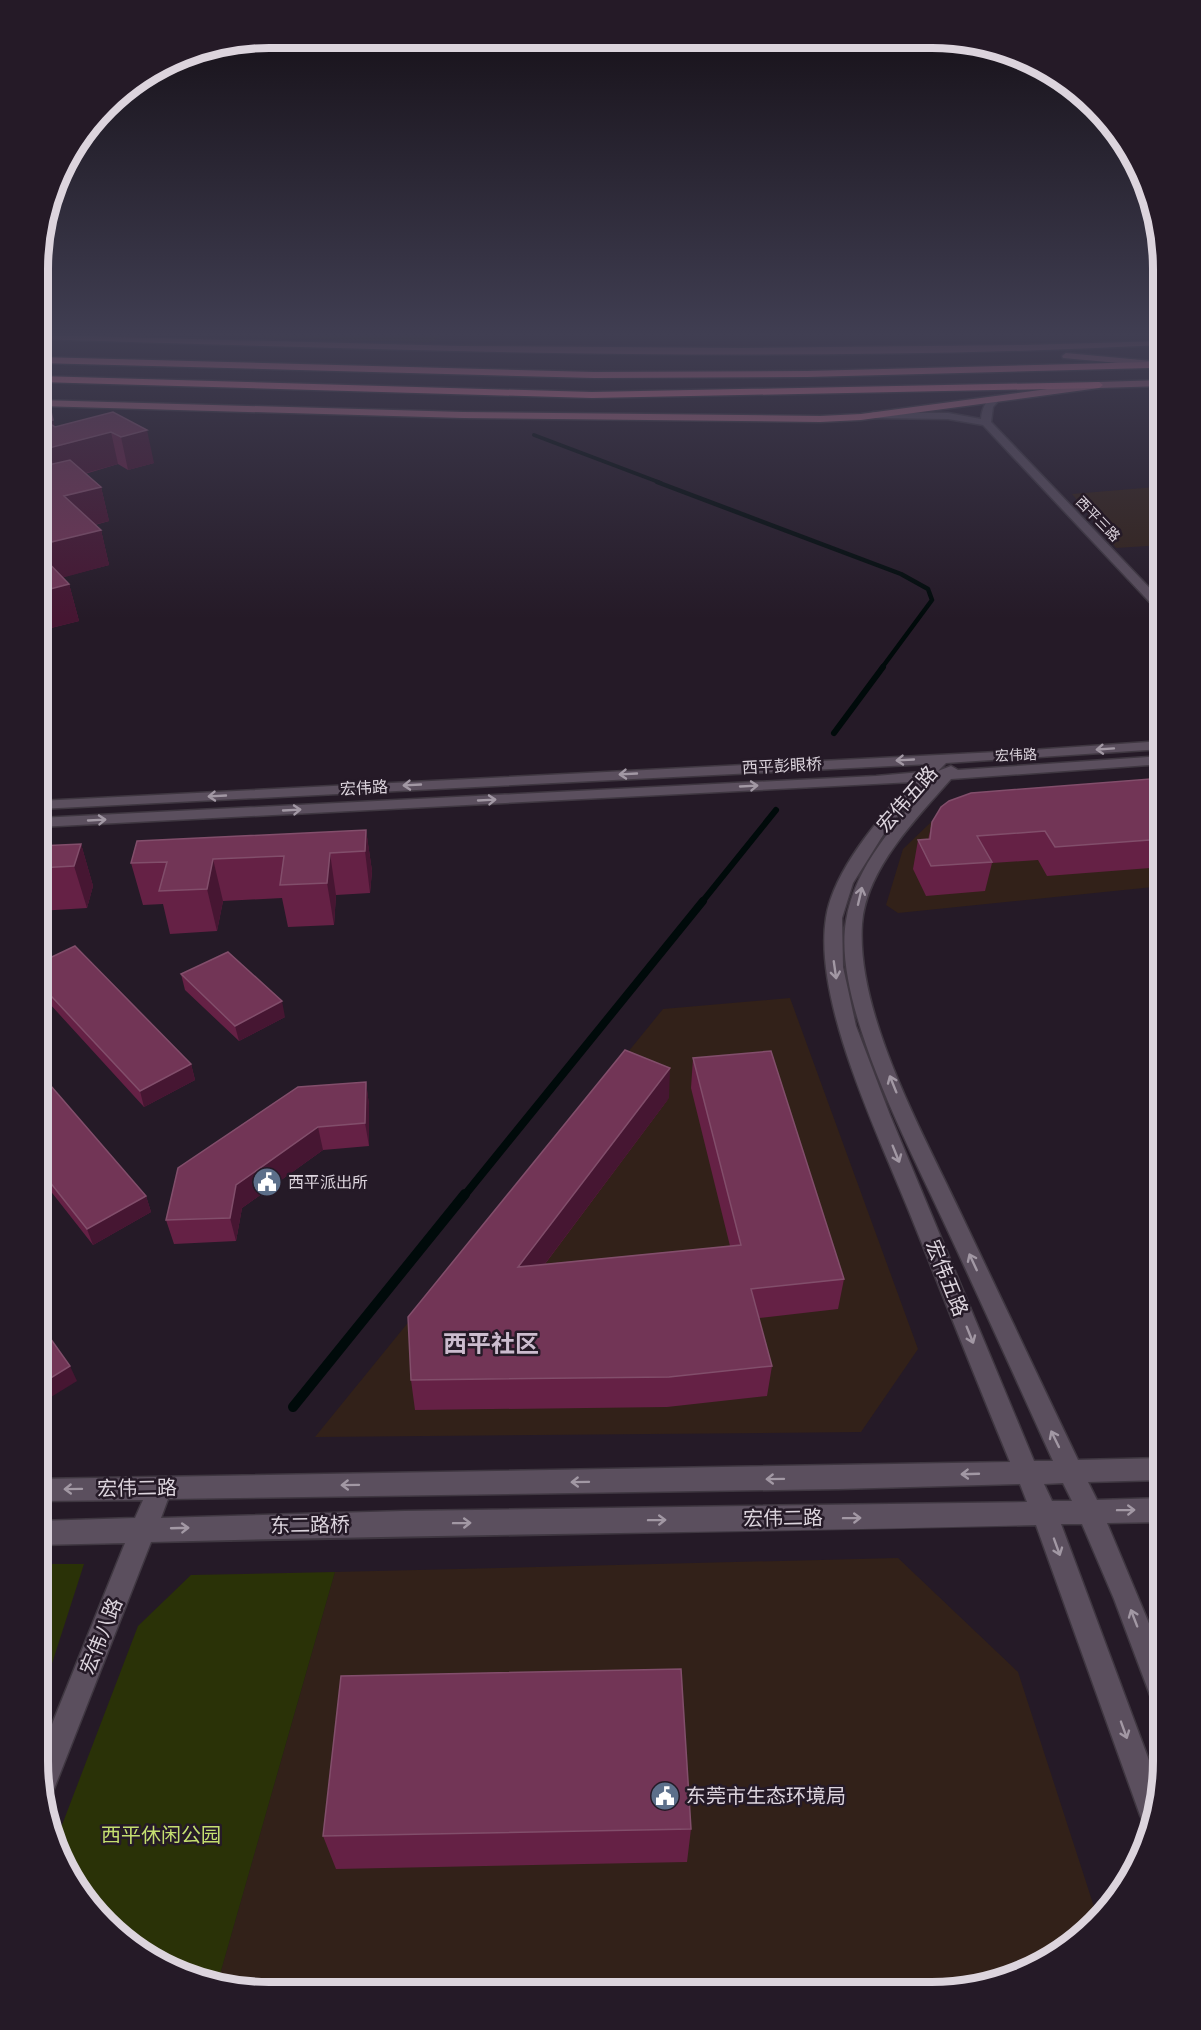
<svg xmlns="http://www.w3.org/2000/svg" width="1201" height="2030" font-family="Poppins,'Noto Sans SC',sans-serif">
<style>
.commercial{fill:#322119}
.green{fill:#2a3207}
.lines{fill:none;stroke-linecap:round;stroke-linejoin:round}
.stream-far4{stroke:#000a0a;stroke-width:4}
.stream-far3{stroke:#000a0a;stroke-width:4.5}
.stream-far2{stroke:#000a0a;stroke-width:6}
.stream-far1{stroke:#000a0a;stroke-width:8}
.stream{stroke:#000a0a;stroke-width:10}
.minor-casing{stroke:#3f3741;stroke-width:3}
.major-casing{stroke:#3f3741;stroke-width:3}
.highway-casing{stroke:#3f3741;stroke-width:3}
.minor{fill:#5b4f5e;fill-rule:evenodd}
.major{fill:#b66c84;fill-rule:evenodd}
.highway{fill:#f37f9e;fill-rule:evenodd}
.wall{fill:#652145}
.shaded-wall{fill:#461632}
.building{fill:#723556;stroke:#824e6b;stroke-width:1.5}
.oneway{stroke:#a298a4}
.labels{text-anchor:middle;dominant-baseline:central;stroke-width:5;stroke-linejoin:round;paint-order:stroke}
.far-street-label{font-size:14px;fill:#dcd4dd;stroke:#251a27}
.street-label{font-size:16px;fill:#dcd4dd;stroke:#251a27}
.poi-label{font-size:16px;fill:#dcd4dd;stroke:#251a27;text-anchor:start}
.near-street-label{font-size:20px;fill:#dcd4dd;stroke:#251a27}
.near-poi-label{font-size:20px;fill:#dcd4dd;stroke:#251a27;text-anchor:start}
.near-park-label{font-size:20px;fill:#c5df70;stroke:#251a27}
.near-quarter-label{font-size:24px;font-weight:bold;fill:#cbbcce;stroke:#251a27}
.rim{fill:none;stroke:#dcd4dd;stroke-width:8}
</style>
<rect width="100%" height="100%" fill="#251a27"/>
<path class="commercial" d="M1156 487H1163V545L1116 548 1072 494Z
M1163 783V886L898 913 886 905 903 849 953 801Z
M790 998 918 1349 861 1432 315 1437 663 1009Z
M898 1558 1018 1672 1098 1919 1073 1944 1020 1975 932 1992 239 1991 217 1985 335 1572Z"/>
<path class="green" d="M184 335H445L429 342Z
M38 1564H84L38 1707Z
M335 1572 217 1985 181 1975 128 1945 86 1902 54 1846 138 1626 191 1575Z"/>
<g class="lines">
<path class="stream-far4" d="M534 435 661 483"/>
<path class="stream-far3" d="M657 482 901 574 928 589 932 600 881 669"/>
<path class="stream-far2" d="M834 733 883 667
M702 902 776 810"/>
<path class="stream-far1" d="M464 1196 703 901"/>
<path class="stream" d="M293 1407 465 1194"/>
<g class="minor-casing">
<path id="minor" d="M995 396 1000 399 993 407 991 422 1163 602V613L1159 612 983 425 948 419 873 418 868 415 873 412 948 413 981 419C982 409 985 400 995 396Z
M1163 741V749L946 763 938 771 951 766 958 770 1163 756V764L951 779C916 819 866 869 862 924 856 1014 923 1133 961 1214 1000 1296 1039 1378 1078 1460L1163 1458V1480L1088 1482 1097 1500 1163 1498V1522L1107 1523 1163 1657V1707L1153 1703 1114 1599 1082 1524H1061L1160 1790 1153 1829 1145 1825 1140 1815 1036 1525C741 1533 446 1534 151 1542L52 1794 45 1797 38 1759 125 1543 38 1545V1521L135 1518 143 1500 38 1501V1479L1010 1462C975 1378 942 1293 908 1209 877 1132 813 1000 826 918 833 871 880 816 913 782L39 827V818L876 776 921 772 930 764 39 809V801L1017 751ZM934 780C897 821 855 865 846 921 832 1004 912 1152 947 1229 983 1306 1018 1384 1053 1461H1034L890 1115 856 1026 843 967 842 918 853 883 890 824 930 781ZM1063 1483 1072 1501H1052L1044 1484ZM1020 1484 1027 1502 404 1511 161 1518 168 1499 839 1489Z"/>
</g>
<g class="major-casing">
<path id="major" d="M39 335 461 346 742 348 1023 345 1163 341V345C789 364 413 351 39 339Z
M1066 353 1163 362V367L1063 358 1062 356Z
M1163 380V386L1099 388 861 420 820 422 463 418 39 406V400L463 412 820 416 861 414 1099 382Z"/>
</g>
<g class="highway-casing">
<path id="highway" d="M39 357 594 372 807 371 1150 362 1154 365 1150 368 807 377 594 378 39 363Z
M39 376 592 392 1099 382 1103 385 1099 388 592 398 39 382Z"/>
</g>
<use href="#minor" class="minor"/>
<use href="#major" class="major"/>
<use href="#highway" class="highway"/>
</g>
<path class="wall" d="M39 405 55 427 113 412 154 463 128 470 118 464 85 474 101 487 109 521 95 525 101 530 109 565 63 577 69 584 79 621 47 629 39 620Z
M1163 778V867L1047 876 1038 860 992 863 985 891 926 896 913 869 918 840H928L932 822Z
M366 830 372 871 370 893 336 895 334 925 288 927 282 898 223 901 217 931 170 934 163 904 143 905 131 863Z
M81 844 93 886 87 908 39 911V846Z
M39 963 191 1064 195 1080 144 1107 38 991Z
M181 974 285 1017 239 1041 185 990Z
M693 1058 844 1279 838 1309 759 1318 772 1366 767 1396 667 1407 415 1410 411 1380 669 1098 545 1264 730 1246 691 1088Z
M38 1071 146 1196 151 1212 93 1245 38 1175Z
M366 1082 369 1105V1146L323 1150 242 1208 236 1241 174 1244 166 1220Z
M691 1829 687 1862 336 1869 323 1836Z"/>
<path class="shaded-wall" d="M53 420 60 446 111 432 118 464 57 481 49 448 47 422Z
M147 430 154 463 128 470 121 437Z
M101 487 109 521 73 530 64 496Z
M101 530 109 565 47 582 39 555V545Z
M69 584 79 621 47 629 39 601V592Z
M366 830 372 871 370 893 365 851Z
M81 844 93 886 87 908 74 866Z
M330 853 336 895 334 925 327 883Z
M213 859 223 901 217 931 207 889Z
M282 1001 285 1017 239 1041 235 1026Z
M191 1064 195 1080 144 1107 140 1091Z
M670 1068 669 1098 520 1297 518 1267Z
M366 1082 369 1105V1146L365 1123Z
M318 1127 323 1150 242 1208 236 1241 230 1218 236 1185Z
M146 1196 151 1212 93 1245 87 1229Z
M70 1366 77 1381 38 1405V1386Z"/>
<path class="building" d="M49 403 53 420 47 422 55 427 113 412 147 430 121 437 111 432 49 448 39 443V405Z
M70 460 101 487 64 496 101 530 39 545V517L47 515 39 508V467Z
M39 553 69 584 39 592Z
M1163 778V839L1055 847 1045 831 977 836 992 862 931 866 918 840 930 839 932 822 941 807 949 801 971 793Z
M366 830 365 851 330 853 327 883 280 885 284 856 213 859 207 889 159 891 167 862 131 863 137 841Z
M81 844 74 866 39 868V846Z
M75 946 191 1064 140 1091 38 982 39 963Z
M228 952 282 1001 235 1026 181 974Z
M625 1050 670 1068 518 1267 741 1245 693 1058 771 1051 844 1279 751 1289 772 1366 669 1377 411 1380 408 1317Z
M38 1071 146 1196 87 1229 38 1167Z
M366 1082 365 1123 318 1127 236 1185 230 1218 166 1220 178 1168 298 1087Z
M38 1321 70 1366 38 1386Z
M681 1669 691 1829 323 1836 341 1676Z"/>
<defs><path id="oneway-shaft" d="M-6 0H5M1.5-3L5.5 0L1.5 3" fill="none" stroke-width="1.6" stroke-linecap="round" stroke-linejoin="round" transform="scale(1.5)"/></defs>
<g class="oneway">
<use href="#oneway-shaft" transform="translate(1105 749) rotate(176)"/>
<use href="#oneway-shaft" transform="translate(905 760) rotate(177)"/>
<use href="#oneway-shaft" transform="translate(628 774) rotate(177)"/>
<use href="#oneway-shaft" transform="translate(412 785) rotate(177)"/>
<use href="#oneway-shaft" transform="translate(749 786) rotate(-3)"/>
<use href="#oneway-shaft" transform="translate(217 796) rotate(177)"/>
<use href="#oneway-shaft" transform="translate(487 800) rotate(-3)"/>
<use href="#oneway-shaft" transform="translate(292 810) rotate(-3)"/>
<use href="#oneway-shaft" transform="translate(97 820) rotate(-3)"/>
<use href="#oneway-shaft" transform="translate(860 896) rotate(-77)"/>
<use href="#oneway-shaft" transform="translate(835 970) rotate(82)"/>
<use href="#oneway-shaft" transform="translate(893 1084) rotate(-112)"/>
<use href="#oneway-shaft" transform="translate(896 1154) rotate(68)"/>
<use href="#oneway-shaft" transform="translate(973 1262) rotate(-115)"/>
<use href="#oneway-shaft" transform="translate(970 1335) rotate(68)"/>
<use href="#oneway-shaft" transform="translate(1055 1439) rotate(-116)"/>
<use href="#oneway-shaft" transform="translate(970 1474) rotate(178)"/>
<use href="#oneway-shaft" transform="translate(775 1479) rotate(179)"/>
<use href="#oneway-shaft" transform="translate(580 1482) rotate(179)"/>
<use href="#oneway-shaft" transform="translate(350 1485) rotate(179)"/>
<use href="#oneway-shaft" transform="translate(73 1489) rotate(179)"/>
<use href="#oneway-shaft" transform="translate(1126 1510) rotate(-1)"/>
<use href="#oneway-shaft" transform="translate(852 1518) rotate(-1)"/>
<use href="#oneway-shaft" transform="translate(657 1520) rotate(-1)"/>
<use href="#oneway-shaft" transform="translate(462 1523) rotate(-1)"/>
<use href="#oneway-shaft" transform="translate(180 1528) rotate(-2)"/>
<use href="#oneway-shaft" transform="translate(1057 1547) rotate(70)"/>
<use href="#oneway-shaft" transform="translate(1134 1618) rotate(-111)"/>
<use href="#oneway-shaft" transform="translate(1124 1730) rotate(70)"/>
</g>
<linearGradient id="sky" x2="0" y2="1"><stop stop-color="#140e15"/><stop offset="0.54" stop-color="#403e52"/><stop offset="1" stop-color="#403e52" stop-opacity="0"/></linearGradient>
<rect width="1201" height="619" fill="url(#sky)"/>
<defs>
<g id="civic-disc" transform="scale(1.5)"><circle r="9.5" fill="#5c6f8a" stroke="#251a27"/><path d="M-.6-6.5H3V-4.5H.6V-3L4-1V1h2V6H-6V1h2V-1L-.6-3ZM-1.2 2.5V6h2.4V2.5Z" fill="#fff"/></g>
</defs>
<g fill-rule="evenodd">
<use href="#civic-disc" x="267" y="1182"/>
<use href="#civic-disc" x="665" y="1796"/>
</g>
<g class="labels">
<g class="far-street-label">
<text transform="translate(1098 519) rotate(46)">西平三路</text>
<text transform="translate(1016 755) rotate(-3)">宏伟路</text>
</g>
<g class="street-label">
<text transform="translate(782 766) rotate(-3)">西平彭眼桥</text>
<text transform="translate(364 788) rotate(-3)">宏伟路</text>
</g>
<g class="poi-label">
<text x="288" y="1182">西平派出所</text>
</g>
<g class="near-street-label">
<text transform="translate(907 799) rotate(-49)">宏伟五路</text>
<text transform="translate(947 1278) rotate(68)">宏伟五路</text>
<text transform="translate(137 1488) rotate(-1)">宏伟二路</text>
<text transform="translate(783 1518) rotate(-1)">宏伟二路</text>
<text transform="translate(310 1525) rotate(-1)">东二路桥</text>
<text transform="translate(101 1636) rotate(-68)">宏伟八路</text>
</g>
<g class="near-poi-label">
<text x="686" y="1796">东莞市生态环境局</text>
</g>
<g class="near-park-label">
<text x="161" y="1835">西平休闲公园</text>
</g>
<g class="near-quarter-label">
<text x="491" y="1343">西平社区</text>
</g>
</g>
<path d="M0 0H1201V2030H0ZM269 48H932A221 221 0 0 1 1153 269V1761A221 221 0 0 1 932 1982H269A221 221 0 0 1 48 1761V269A221 221 0 0 1 269 48Z" fill="#251a27" fill-rule="evenodd"/>
<path class="rim" d="M269 48H932A221 221 0 0 1 1153 269V1761A221 221 0 0 1 932 1982H269A221 221 0 0 1 48 1761V269A221 221 0 0 1 269 48Z"/>
</svg>
